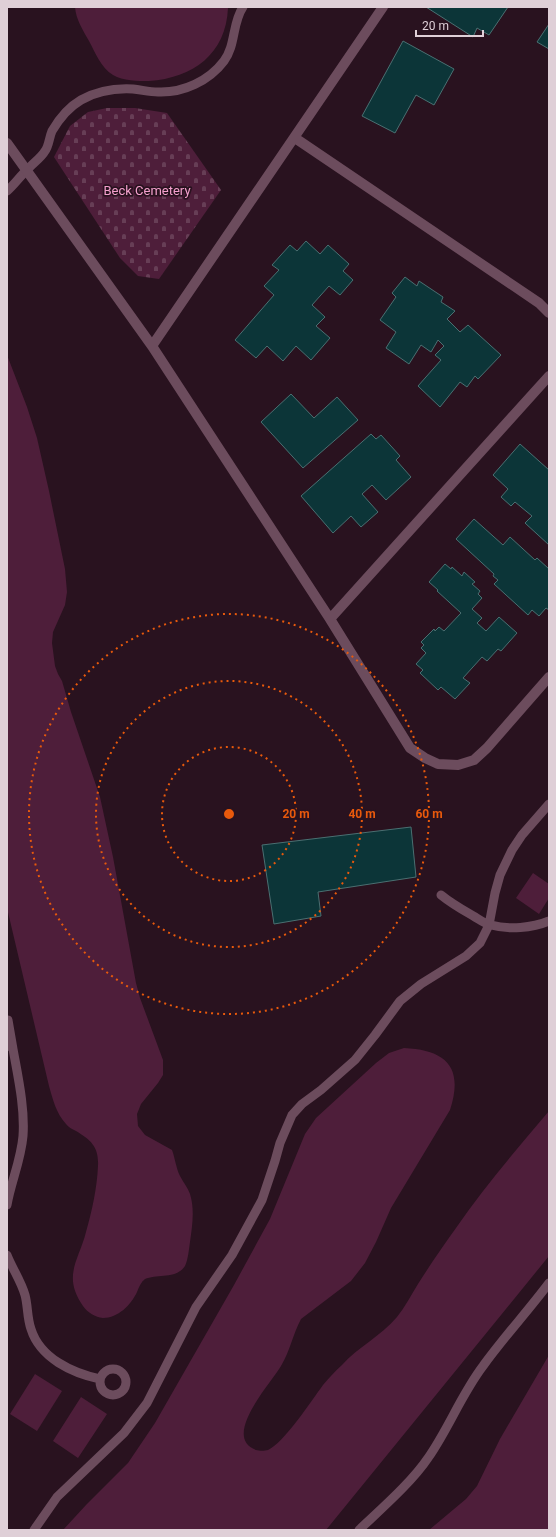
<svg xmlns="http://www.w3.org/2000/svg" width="556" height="1537" font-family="Roboto,sans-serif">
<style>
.grass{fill:#4e1e3a}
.cemetery{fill:url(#cemetery-stones)}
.building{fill:#0c3538;stroke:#4a6f71}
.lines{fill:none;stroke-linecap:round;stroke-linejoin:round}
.service{stroke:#6c4c5d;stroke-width:9}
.minor{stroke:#6c4c5d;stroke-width:10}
.ring{fill:none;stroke:#e8590c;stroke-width:2;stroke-dasharray:2 4}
.labels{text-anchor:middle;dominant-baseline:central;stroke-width:3.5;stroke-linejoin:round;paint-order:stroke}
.park-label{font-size:13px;fill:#f4a0cd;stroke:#29121f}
.centre{fill:#e8590c;stroke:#29121f;stroke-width:2}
.ring-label{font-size:12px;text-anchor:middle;font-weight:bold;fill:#e8590c;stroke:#29121f;stroke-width:3.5;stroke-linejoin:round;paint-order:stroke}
</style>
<defs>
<pattern id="cemetery-stones" width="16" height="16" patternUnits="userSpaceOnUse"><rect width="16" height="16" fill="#4e1e3a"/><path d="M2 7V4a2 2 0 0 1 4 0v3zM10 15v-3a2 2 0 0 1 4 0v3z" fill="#673e56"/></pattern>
</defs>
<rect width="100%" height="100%" fill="#29121f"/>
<path class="grass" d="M75 7H228V8C226 54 193 78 149 81 138 81 123 81 113 75 101 68 95 52 89 41 83 30 76 20 75 7Z
M7 355 27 407 37 438 49 491 65 569 67 592 65 605 53 632 52 643 55 666 58 674 62 681 71 712 100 797 113 857 136 983 140 998 163 1060V1075L158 1083 141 1104 137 1114 138 1126 145 1135 172 1150C175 1158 176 1168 180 1176 183 1182 188 1188 190 1194 195 1210 192 1227 190 1242 189 1249 188 1260 185 1266 177 1279 157 1274 145 1279 141 1282 139 1287 137 1292 131 1305 118 1318 103 1318 95 1317 88 1313 83 1306 62 1276 79 1260 86 1232 92 1211 97 1188 98 1166 99 1147 91 1140 76 1131 72 1129 68 1127 66 1124 56 1113 53 1100 49 1086L7 908Z
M533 873 549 884V898L539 914 516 898Z
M404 1048C446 1050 464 1067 450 1110L391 1208 376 1242 365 1263 351 1281 301 1319C293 1334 290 1351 281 1366 271 1383 221 1437 256 1450 259 1451 265 1451 268 1450 284 1443 312 1400 323 1385 329 1378 335 1371 342 1365 358 1347 381 1336 397 1317 405 1307 411 1295 418 1284 430 1265 443 1246 456 1228 484 1187 517 1149 549 1111V1256L326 1530H63L86 1505 128 1463 155 1423 234 1285 270 1219 305 1134 316 1118 376 1063 389 1053Z
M549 1355V1530H429L466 1499 477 1486 500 1439Z
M35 1374 62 1391 37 1431 10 1414Z
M81 1397 107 1414 78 1458 53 1441Z"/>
<path class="cemetery" d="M107 108H135L167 113 221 190 159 279 138 276 120 258 54 157 70 126 88 112Z"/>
<path class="building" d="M426 7H508L489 35 477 28 473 37Z
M549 24V49L537 42Z
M403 41 454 69 434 105 416 95 395 133 362 116Z
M306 241 320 254 328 245 349 264 343 271 353 280 340 295 329 286 312 305 325 317 316 326 330 338 311 360 296 346 283 361 267 346 256 358 235 340 274 295 264 286 279 270 272 265 290 245 297 251Z
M405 277 417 286 419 281 443 297 441 302 455 311 447 319 460 332 468 325 501 355 478 379 475 376 467 387 460 382 440 407 418 386 441 360 435 355 444 346 438 340 431 352 421 345 409 364 386 348 396 332 380 320 396 297 392 293Z
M291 394 314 418 337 397 358 420 303 468 261 422Z
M371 434 376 439 381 435 400 456 396 460 411 477 386 500 372 485 362 494 378 512 361 527 351 516 333 533 301 496Z
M520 444 549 470V545L525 523 532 516 515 502 511 506 501 497 508 489 493 475Z
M474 519 503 545 510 537 535 560 537 558 549 569V610L546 608 539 616 532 610 528 615 494 584 498 580 493 576 494 574 456 539Z
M445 564 451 569 452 567 462 576 464 572 475 582 472 584 480 591 478 594 482 598 472 609 482 618 477 623 486 631 499 617 517 633 501 651 498 649 487 661 482 657 463 678 470 683 455 699 441 687 438 690 420 673 423 670 416 664 426 653 421 648 424 645 421 642 434 629 435 631 439 627 444 631 461 613 437 591 438 590 429 582Z
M411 827 416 877 318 892 321 916 274 924 262 845Z"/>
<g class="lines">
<path class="service" d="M7 191C15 184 20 176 28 169 33 163 41 158 45 151 49 146 49 138 52 131 59 119 69 107 81 100 97 91 115 88 133 89 142 90 150 92 158 92 183 93 209 81 224 61 236 45 232 23 243 7
M441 895C452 904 463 910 475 917 480 920 485 924 491 925 509 930 532 928 549 921
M7 1043 13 1049 8 1020
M7 1205C11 1182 21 1160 23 1136 25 1108 18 1077 13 1049
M7 1255C12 1268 21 1281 25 1295 28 1306 27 1318 31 1329 40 1358 72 1373 100 1379
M100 1382a13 13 0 1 1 26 0a13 13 0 1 1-26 0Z
M34 1530 57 1497 124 1433 147 1403 196 1307 232 1255 262 1200 275 1161 280 1143 292 1115 302 1104 321 1090 355 1060 375 1035 400 1001 421 984 466 956 480 943 489 925 495 893 500 875 512 850 522 835 549 804
M359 1530C381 1509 412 1482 428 1458 449 1428 461 1395 483 1366 504 1337 528 1311 549 1283"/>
<path class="minor" d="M295 138 539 303 549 313
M7 143 152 346 330 619 410 748 425 758 438 764 458 765 474 760 487 748 549 677
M152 346 383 7
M330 619 549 376"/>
</g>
<g class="ring">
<circle cx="229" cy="814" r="67"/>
<circle cx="229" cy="814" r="133"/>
<circle cx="229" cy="814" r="200"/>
</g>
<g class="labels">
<g class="park-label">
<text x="147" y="190">Beck Cemetery</text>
</g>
</g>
<circle cx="229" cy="814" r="6" class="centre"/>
<g class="ring-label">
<text x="296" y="818">20 m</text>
<text x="362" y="818">40 m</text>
<text x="429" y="818">60 m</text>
</g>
<rect width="556" height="1537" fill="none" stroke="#dfcfd7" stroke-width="16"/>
<path d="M416 30v6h67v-6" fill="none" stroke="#dfcfd7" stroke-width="2"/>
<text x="422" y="30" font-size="12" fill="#dfcfd7" stroke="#29121f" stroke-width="3" paint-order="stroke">20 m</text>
</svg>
